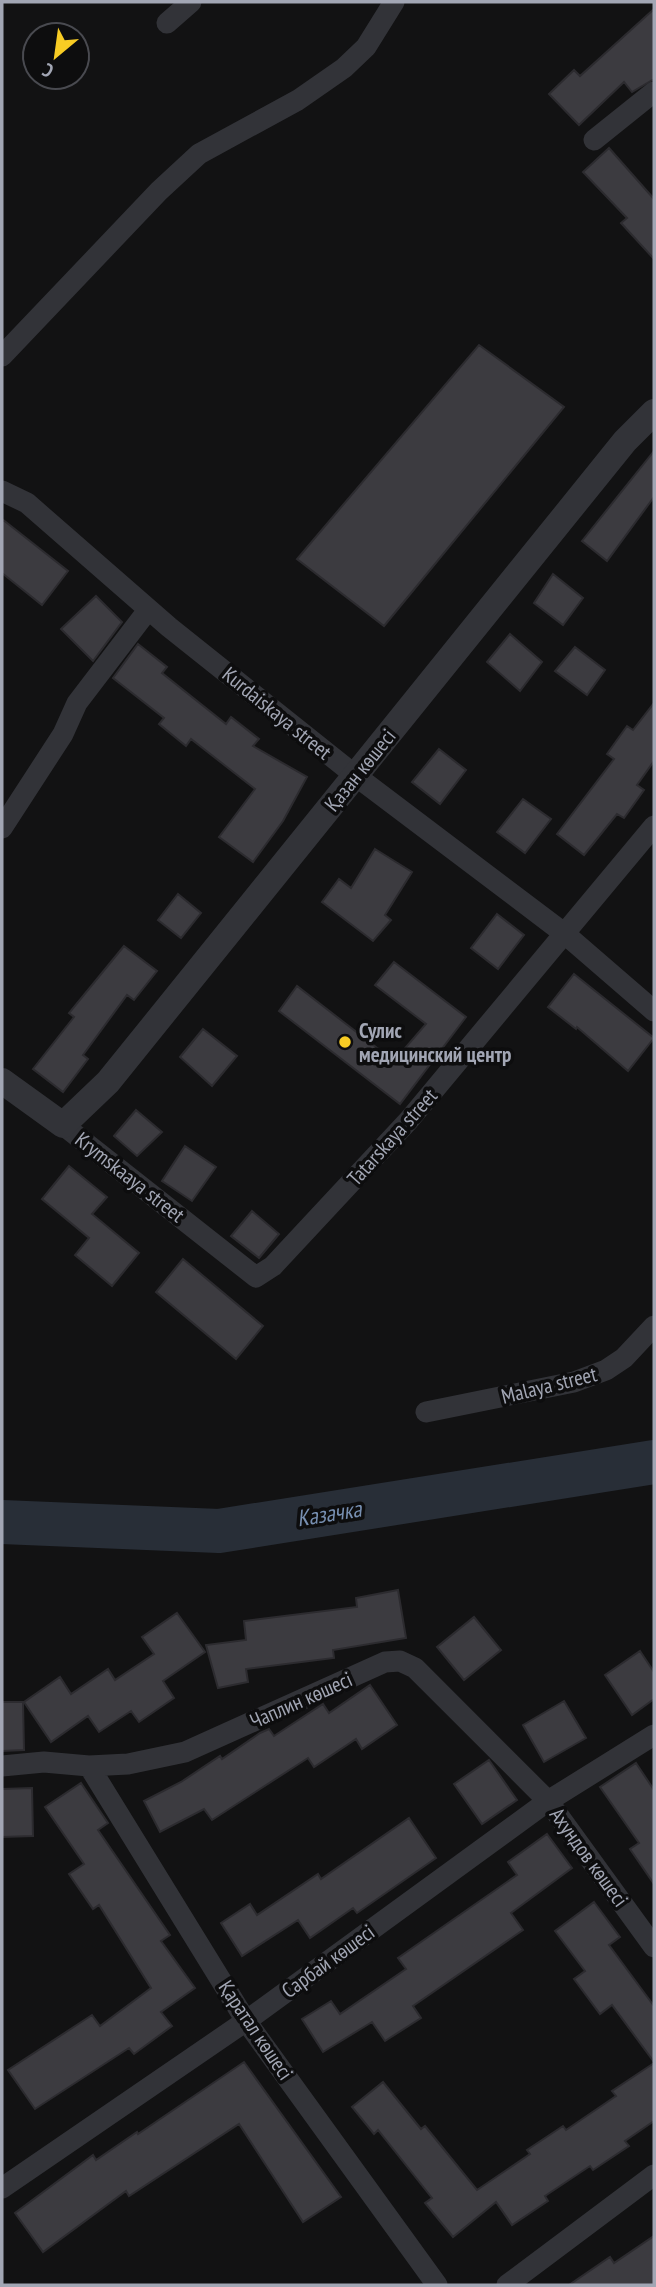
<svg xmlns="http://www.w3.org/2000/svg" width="656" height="2287" font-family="'PT Sans Narrow',sans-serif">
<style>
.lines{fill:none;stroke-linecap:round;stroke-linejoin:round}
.river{stroke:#282e37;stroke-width:44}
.building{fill:#3c3b40;stroke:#2c2b2f;stroke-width:2}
.minor{stroke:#323338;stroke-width:21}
.tertiary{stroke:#323338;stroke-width:26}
.poi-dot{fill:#f8cc24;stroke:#0d0d0e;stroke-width:2.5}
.labels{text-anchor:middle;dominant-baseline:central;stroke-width:7;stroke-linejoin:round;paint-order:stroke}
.street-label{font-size:21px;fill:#a2a6b4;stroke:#0d0d0e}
.poi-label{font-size:21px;font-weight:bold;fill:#a2a6b4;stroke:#0d0d0e;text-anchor:start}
.water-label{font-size:23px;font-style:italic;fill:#778fb1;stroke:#0d0d0e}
</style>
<rect width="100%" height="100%" fill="#121213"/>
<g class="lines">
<path class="river" d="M2 1522 219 1531 654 1462"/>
</g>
<path class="building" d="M654 9V79L632 92 624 82 579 125 549 94 574 70 580 76Z
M609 148 654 199V259L621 223 627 218 583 172Z
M479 345 564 407 384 626 297 559Z
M654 451V497L607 561 582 541Z
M2 519 68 571 42 605 2 573Z
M553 574 583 598 563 625 534 603Z
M96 596 122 622 93 661 61 629Z
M510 634 542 662 520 691 487 662Z
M138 644 167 667 162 673 226 724 231 717 259 739 253 746 307 777 283 821 253 862 219 837 255 789 191 739 186 746 159 724 164 718 113 678Z
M575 647 605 670 587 695 555 671Z
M654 703V761L637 785 644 790 624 818 617 814 584 855 557 834 614 759 607 754 627 726 633 730Z
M439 749 466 770 440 804 412 782Z
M523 799 551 819 525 853 497 832Z
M375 849 412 872 385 915 391 920 373 941 322 902 339 879 351 888Z
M178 894 201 913 181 938 158 920Z
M497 914 524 935 498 969 471 948Z
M124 946 157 971 134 1000 127 995 83 1055 88 1059 63 1092 33 1069 74 1017 69 1013Z
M394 962 466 1017 400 1104 279 1011 297 986 394 1061 426 1024 375 985Z
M574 974 654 1038 628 1071 577 1027 576 1029 548 1007Z
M203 1029 237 1056 212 1086 180 1057Z
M136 1110 162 1132 137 1156 114 1136Z
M185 1146 216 1167 192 1201 162 1181Z
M69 1166 107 1197 92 1214 139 1253 112 1286 75 1255 89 1238 42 1199Z
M252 1211 279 1234 259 1258 231 1236Z
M183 1259 263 1326 236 1359 156 1292Z
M398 1590 406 1638 333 1650 334 1658 246 1669 248 1682 218 1688 206 1645 246 1640 244 1621 357 1607 356 1598Z
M177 1613 205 1652 163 1681 174 1698 139 1722 131 1711 99 1732 88 1716 51 1742 24 1702 60 1677 71 1694 108 1669 115 1680 154 1654 142 1637Z
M474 1617 501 1650 464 1680 437 1647Z
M640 1651 654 1672V1699L632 1715 605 1675Z
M370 1685 397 1725 362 1749 356 1739 314 1767 308 1758 212 1820 204 1809 160 1832 144 1801 181 1782 220 1756 222 1759 260 1733 269 1729 274 1736 323 1704 329 1713Z
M564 1701 586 1738 544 1762 523 1725Z
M2 1702H23L24 1750 2 1751Z
M489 1760 517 1800 482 1824 454 1784Z
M636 1763 654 1790V1884L630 1849 639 1843 600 1787Z
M81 1783 108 1823 98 1830 170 1935 161 1941 195 1988 161 2012 172 2026 134 2054 129 2048 35 2109 8 2070 92 2015 100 2026 151 1988 99 1905 93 1909 69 1874 84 1864 45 1807Z
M32 1788 33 1836 2 1837V1789Z
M409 1818 436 1858 357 1913 353 1908 310 1938 298 1920 242 1956 221 1923 250 1904 257 1915 318 1874 321 1879Z
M547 1834 572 1868 511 1913 523 1930 413 2006 421 2018 385 2041 372 2022 323 2052 302 2019 331 2001 340 2014 406 1969 398 1958 517 1875 508 1862Z
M594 1902 620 1937 609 1945 654 2006V2062L612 2005 600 2014 574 1979 585 1971 555 1931Z
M244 2062 341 2197 303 2222 239 2124 129 2196 126 2191 43 2252 15 2213 93 2155 96 2160 137 2132 138 2134Z
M654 2063V2121L625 2141 629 2146 593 2170 590 2166 545 2196 548 2201 512 2225 496 2202 453 2237 425 2203 432 2198 378 2130 374 2134 352 2107 383 2082 421 2129 425 2126 477 2190 530 2154 527 2150 563 2126 566 2130 616 2096 612 2091Z
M654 2236V2285H569L610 2257 614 2263Z"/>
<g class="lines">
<path class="minor" d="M167 23 191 2
M594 140 654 92
M2 356 159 191 199 154 298 100 344 68 366 47 394 2
M2 491 27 503 169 627 356 776 565 934 654 1011
M2 828 63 734 77 703 148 610
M63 1125 256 1277 273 1266 409 1120 654 826
M426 1412 574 1382 606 1370 624 1358 654 1326
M2 1766 44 1762 89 1766 128 1764 185 1752 385 1662 400 1661 415 1668 548 1801 654 1947
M89 1766 246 2021 437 2285
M2 2188 246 2021 548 1801 654 1735
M507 2285 654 2175"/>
<path class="tertiary" d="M2 1081 63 1125 108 1082 625 441 654 412"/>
</g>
<circle class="poi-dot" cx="345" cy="1042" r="7"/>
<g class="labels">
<g class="street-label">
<text transform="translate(277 713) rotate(39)">Kurdaiskaya street</text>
<text transform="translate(360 770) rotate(-51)">Қазан көшесі</text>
<text transform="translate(392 1137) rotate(-48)">Tatarskaya street</text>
<text transform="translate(130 1177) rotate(38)">Krymskaaya street</text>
<text transform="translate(549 1385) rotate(-14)">Malaya street</text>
<text transform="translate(301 1700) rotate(-24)">Чаплин көшесі</text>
<text transform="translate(589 1857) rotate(54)">Ахундов көшесі</text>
<text transform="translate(328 1961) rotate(-36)">Сарбай көшесі</text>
<text transform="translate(256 2030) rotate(56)">Қаратал көшесі</text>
</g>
<g class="poi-label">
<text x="359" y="1030">Сулис<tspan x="359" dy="24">медицинский центр</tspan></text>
</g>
<g class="water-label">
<text transform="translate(329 1513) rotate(-9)">Казачка</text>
</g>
</g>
<rect width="656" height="2287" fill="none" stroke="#a2a6b4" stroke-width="7"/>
<g transform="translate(56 56) rotate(209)"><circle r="33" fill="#0d0d0e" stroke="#494a50" stroke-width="2"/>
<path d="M0-5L12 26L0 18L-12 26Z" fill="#f8cc24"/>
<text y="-10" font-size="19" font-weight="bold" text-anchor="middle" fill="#a2a6b4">С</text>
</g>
</svg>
